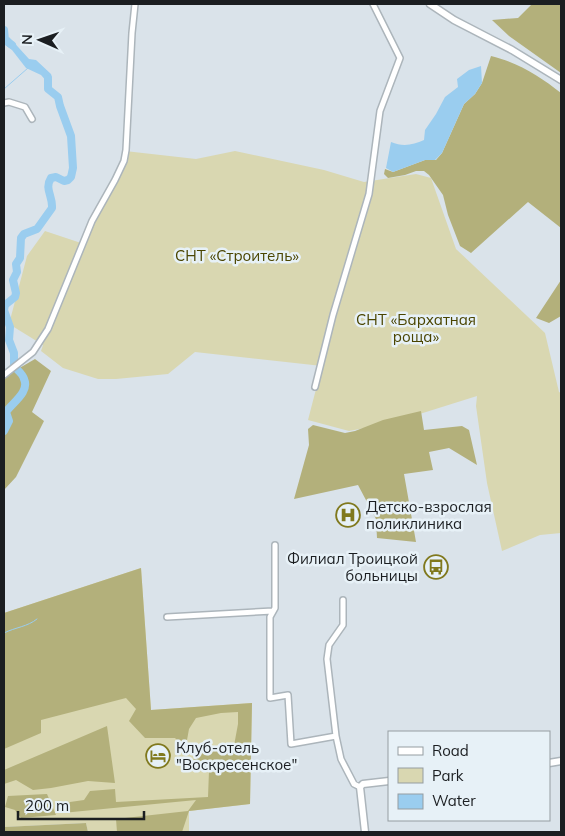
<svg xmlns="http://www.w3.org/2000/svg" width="565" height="836" font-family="Mulish,sans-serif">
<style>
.green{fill:#d9d7b1}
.forest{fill:#b3b07b}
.water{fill:#9acdef}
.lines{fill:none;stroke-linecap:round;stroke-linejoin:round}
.stream{stroke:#9acdef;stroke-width:1}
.river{stroke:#9acdef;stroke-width:8}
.minor-casing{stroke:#acb5bb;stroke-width:8}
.major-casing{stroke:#acb5bb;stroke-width:9}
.minor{stroke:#fff;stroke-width:5}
.major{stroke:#fff;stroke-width:6}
.labels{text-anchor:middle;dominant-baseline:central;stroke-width:5;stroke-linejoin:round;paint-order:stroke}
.park-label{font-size:15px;fill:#4a4500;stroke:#e7f1f7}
.poi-label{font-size:15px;fill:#1b1e21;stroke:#e7f1f7;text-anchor:start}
</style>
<rect width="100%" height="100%" fill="#dae3ea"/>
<path class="green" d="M125 151 196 159 235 151 324 170 364 182 416 174 431 178 456 249 545 333 559 392 561 393V533L540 535 502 551 487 483 476 406 477 396 391 423 349 431 308 420 322 366 195 352 168 374 116 379H98L63 368 41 351 43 345 9 324 27 256 45 231 84 244Z
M141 568 151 710 252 703 250 804 189 811V832H88L86 823 4 827V613Z"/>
<path class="forest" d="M532 4H561V73L509 36 492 20 518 18Z
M491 56C517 62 541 77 561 93V228L528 202 471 253 460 246 448 215 443 195 429 175 424 171H416L405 175 388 178 384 174 385 169 393 172 425 160H436L442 153 464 104 475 94 482 83Z
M561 280V316L549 323 536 318Z
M35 359 51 371 32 412 44 421 16 477 4 490V377Z
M421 411 424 430 462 426 469 430 477 465 449 448 429 452 433 470 404 474 416 542 377 538 376 519 358 485 294 499 309 445 308 429 313 425 345 433 355 431 383 420Z
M141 568 151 710 252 703 250 804 189 811 182 832H117L116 819 188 811 196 800 62 813 70 802 84 800 90 791 115 789 116 802 208 797 209 771H200L185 766 205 751H233L238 724V712L221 713 196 718 189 729 187 740 179 742 175 738H145L129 721 136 709 126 698 41 720V733L4 749V613Z
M107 726 115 783 88 781 51 788 33 790 16 780 4 784V770Z
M47 794 56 815 21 818 15 810 5 807 8 796Z
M86 823 88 832H4V827Z"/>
<path class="water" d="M9 37 29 59 36 60 51 74 52 77 48 89V83L41 75 26 68 12 50 4 44V41Z
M481 66 482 83 475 94 464 104 442 153 435 160H425L393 172 386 168 391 142C403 147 413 145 424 140L425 130 436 114 445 97 458 87 457 79 469 70Z"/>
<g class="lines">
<path class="stream" d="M4 89 28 68
M4 633C16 627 27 627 37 619"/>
<path class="river" d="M4 30 5 40 12 45
M4 310 5 305 15 297 16 293 13 280 17 272 16 264 20 258 21 238 24 234 37 229 52 208C53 196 44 189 51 178L56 177 64 181 68 180 71 177 73 168 71 136 60 106 58 97 48 89V79
M4 310 10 327 9 340 14 353V366C17 370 23 374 24 379 30 392 12 403 6 412L9 421 4 431"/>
<g class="minor-casing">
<path id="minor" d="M4 103 9 102 25 107 32 119
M4 375 33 352 48 329 92 221 115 180 124 161 126 150 132 33 135 4
M315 387 333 315 369 194 380 111 400 58 373 4
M275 545V608L270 617V698L288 695 291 744 336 736
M343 600V625L329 645 327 659 336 736 341 759 354 784 360 787
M167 617 273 611"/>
</g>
<g class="major-casing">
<path id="major" d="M430 4 454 20 512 50 561 80
M549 763 561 761
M365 832 360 787 363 784 389 781"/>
</g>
<use href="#minor" class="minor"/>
<use href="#major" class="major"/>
</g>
<defs>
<g id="hospital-ring" transform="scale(1.25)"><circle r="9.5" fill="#e7f1f7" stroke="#80791e" stroke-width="1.5"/><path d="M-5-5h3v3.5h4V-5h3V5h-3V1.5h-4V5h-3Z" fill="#80791e"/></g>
<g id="bus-ring" transform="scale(1.25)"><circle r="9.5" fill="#e7f1f7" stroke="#80791e" stroke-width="1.5"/><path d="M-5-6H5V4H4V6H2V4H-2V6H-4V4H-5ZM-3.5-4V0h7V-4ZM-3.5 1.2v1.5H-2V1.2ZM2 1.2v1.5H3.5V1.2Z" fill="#80791e"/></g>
<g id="hotel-ring" transform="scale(1.25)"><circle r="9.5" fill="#e7f1f7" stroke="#80791e" stroke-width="1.5"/><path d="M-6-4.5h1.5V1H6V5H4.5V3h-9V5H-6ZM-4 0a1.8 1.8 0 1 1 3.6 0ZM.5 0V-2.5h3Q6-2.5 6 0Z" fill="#80791e"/></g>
</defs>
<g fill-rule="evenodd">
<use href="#hospital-ring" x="348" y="515"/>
<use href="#bus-ring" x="436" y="567"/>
<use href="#hotel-ring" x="158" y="756"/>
</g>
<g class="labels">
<g class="park-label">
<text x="237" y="255">СНТ «Строитель»</text>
<text x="416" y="319">СНТ «Бархатная<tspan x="416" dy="17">роща»</tspan></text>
</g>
<g class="poi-label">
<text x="366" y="506">Детско-взрослая<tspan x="366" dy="17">поликлиника</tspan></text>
<text x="418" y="558" text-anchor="end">Филиал Троицкой<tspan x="418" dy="17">больницы</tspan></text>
<text x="176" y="747">Клуб-отель<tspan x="176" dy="17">"Воскресенское"</tspan></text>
</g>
</g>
<rect width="565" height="836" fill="none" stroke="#1b1e21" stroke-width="10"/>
<rect x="388" y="731" width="162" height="90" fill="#e7f1f7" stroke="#959da1"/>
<rect x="398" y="747" width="25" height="8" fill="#ffffff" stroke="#959da1"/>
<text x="432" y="756" font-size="15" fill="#1b1e21">Road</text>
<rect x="398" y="768" width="25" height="15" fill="#d9d7b1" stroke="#959da1"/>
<text x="432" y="781" font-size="15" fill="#1b1e21">Park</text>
<rect x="398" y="794" width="25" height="15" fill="#9acdef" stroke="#959da1"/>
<text x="432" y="806" font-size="15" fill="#1b1e21">Water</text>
<g transform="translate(40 40) rotate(272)" stroke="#e7f1f7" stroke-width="4" paint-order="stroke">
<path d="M0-4L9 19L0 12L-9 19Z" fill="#1b1e21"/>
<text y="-8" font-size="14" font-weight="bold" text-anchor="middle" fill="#1b1e21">N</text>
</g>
<path d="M18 811v8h126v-8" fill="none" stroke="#1b1e21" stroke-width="2.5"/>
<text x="25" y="811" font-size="15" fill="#1b1e21" stroke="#e7f1f7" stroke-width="4" paint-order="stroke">200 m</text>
</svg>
